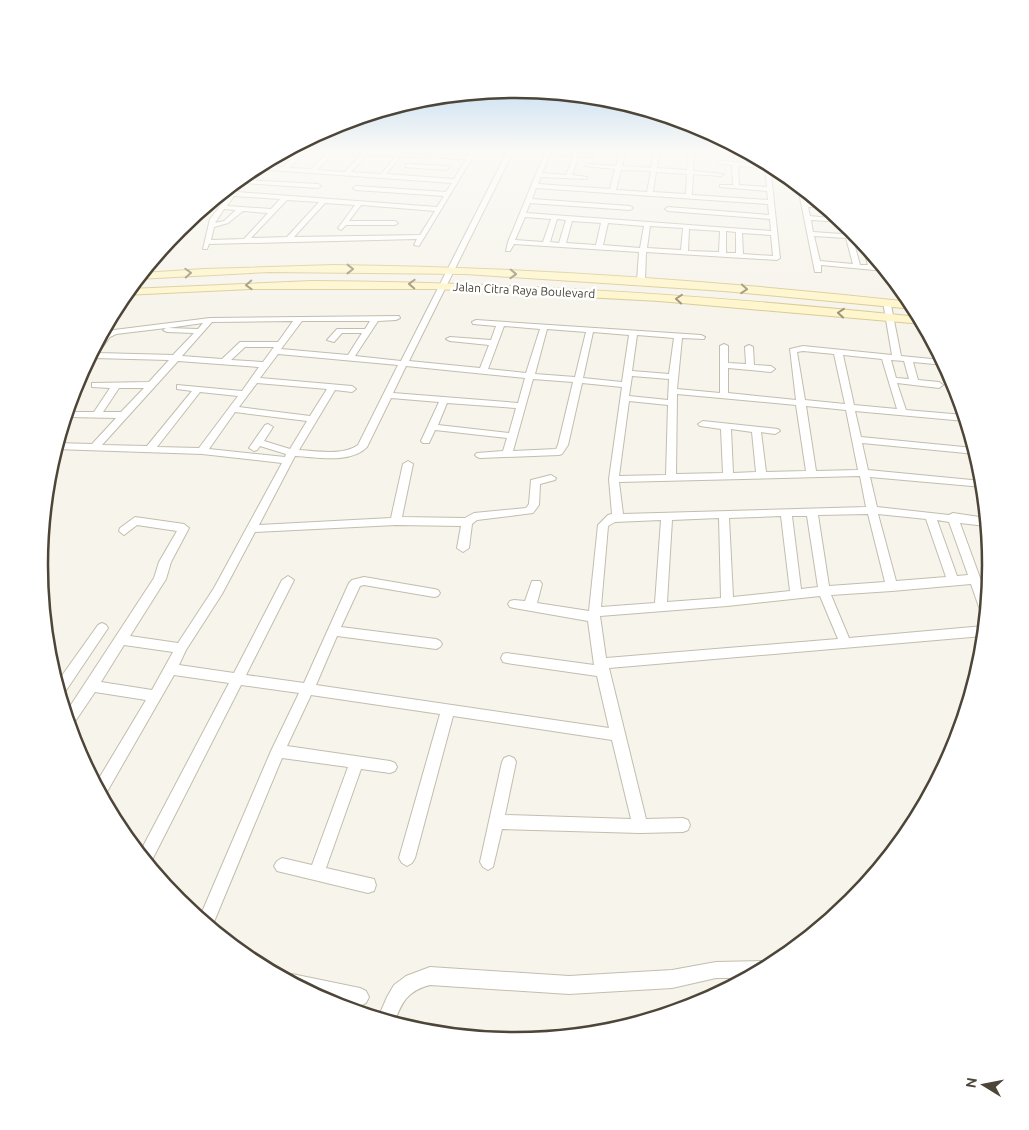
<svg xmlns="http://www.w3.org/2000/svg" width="1029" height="1130" font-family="Ubuntu,sans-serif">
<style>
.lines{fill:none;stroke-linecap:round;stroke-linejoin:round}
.minor-casing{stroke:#c3bdad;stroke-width:2}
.secondary-casing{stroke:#d9cc98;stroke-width:2}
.minor{fill:#fff;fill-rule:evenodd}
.secondary{fill:#fff6cd;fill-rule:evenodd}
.shaded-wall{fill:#989286}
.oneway{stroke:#9d957b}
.labels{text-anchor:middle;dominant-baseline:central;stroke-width:5;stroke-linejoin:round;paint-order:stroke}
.far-street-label{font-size:12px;fill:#4c4538;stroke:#fff}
.rim{fill:none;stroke:#4c4538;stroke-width:2.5}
</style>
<rect width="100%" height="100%" fill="#f6f4eb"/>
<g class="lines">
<g class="minor-casing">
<path id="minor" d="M301 150H371L398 152 400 150H406L404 153 430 156 427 158 401 156 386 174 454 179 466 159 441 158 439 155 468 156 471 150H477L419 246 414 245 417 239 209 244 207 249H203L210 219 246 173 257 166 283 167 290 160 271 158 276 156 293 157ZM335 151 337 152 362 153 345 172 317 170ZM304 153 326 154 311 169 289 168ZM368 154 396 156 381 174 351 172ZM255 169 452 183 446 192 356 186 353 188 356 190 444 196 437 207 237 192 244 183 318 188 321 186 318 184 247 180ZM234 196 280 199 271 209 227 206ZM287 200 319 202 287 237 251 238ZM325 203 355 205 338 228 341 230 346 225H395L398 223 395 221H349L361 205 435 211 420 235 294 237ZM224 209 236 210 224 221 215 223ZM243 211 268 213 244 239 211 240 214 227 228 223Z
M508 150H514L409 361 480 368 489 345 450 341 446 339 450 337 491 340 496 326 473 324 472 322 476 320 701 335 705 337 704 339 682 338 677 389 720 393V346L724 344 728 346V363L746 364 745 347 749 345 753 347 754 365 771 366 775 369 771 372 728 368V393L796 400 790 349 803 346 892 355 883 302 890 300 901 356 942 360 945 365 913 362 918 380 939 382 943 385 939 388 897 383 906 410 964 415 965 421 855 411 861 437 974 448 976 454 862 443 868 470 982 481 983 487 870 477 877 507 949 515 953 513 986 518V526L960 523 987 597 985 614 980 610 971 584 892 591 831 595 849 638 984 626 983 636 609 668 646 819 683 818 688 820 690 825 688 830 683 832 640 833 502 829 493 867 488 870 483 867 480 862 502 762 504 758 509 756 514 758 516 762 505 815 631 819 612 740 453 716 415 858 412 863 407 866 402 863 399 858 440 714 311 695 287 746 390 761 395 763 397 767 395 771 390 773 361 769 326 868 374 879 376 885 374 891 368 893 277 871 274 866 277 861 282 858 312 865 348 767 282 758 211 929 199 919 271 751 299 693 241 685 149 866 139 854 229 683 174 675 104 797 102 798 95 785 146 700 95 692 72 726 69 727 65 714 154 578 159 562 177 531 137 525 124 535 119 531 120 528 135 517 184 524 189 528 171 562 166 579 130 636 178 643 214 588 282 463 202 454 55 449 57 443 92 444 116 418 69 417 67 415 72 412H94L110 388 92 387V383L149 382 169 360 94 358 89 365H84C92 351 98 335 114 330L210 318 399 316 400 318 396 320 378 321 355 356 401 361ZM293 321 278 342H240L222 359 182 356 212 322ZM302 321H370L365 329H337L327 340 334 342 342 333H362L348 355 281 349ZM203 323 198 329 168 328ZM504 326 540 329 526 373 488 369ZM166 328 163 330 167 332 194 333 173 355 98 353 110 337 116 334ZM547 329 586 332 575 377 535 374ZM593 332 629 335 622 382 583 378ZM637 335 674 338 669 374 632 371ZM245 347H274L263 362 231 360ZM803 351 834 354 845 404 805 400 797 352ZM278 354 398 365 358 445C342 456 317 451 299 450L335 390 352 392 356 389 352 386 260 378ZM843 355 882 359 897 409 854 405ZM891 360 904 361 909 379 896 378ZM178 361 259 367 242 391 177 385V389L192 391 147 446 102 445ZM406 366 525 378 518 403 393 393ZM632 376 669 379 668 400 629 396ZM533 379 573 382 558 445 556 449 513 451ZM257 383 327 389 310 416 239 407ZM582 383 622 387 609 479 612 514 608 515 598 525 589 611 537 603 542 584 540 581H532L525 601 514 600 510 601 508 604 510 607 514 608 588 621 594 665 507 653 503 654 501 658 503 662 507 663 597 676 609 728 316 685 337 636 436 649 440 647 442 644 440 641 436 639 341 627 360 586 364 585 434 597 438 596 440 593 438 590 434 589 364 577 352 580 349 583 304 683 246 675 294 580 288 576 282 580 234 673 179 665 186 650 222 594 255 532 396 525 461 526 457 548 463 552 469 548 472 524 477 520 533 513 539 505 540 484 555 480 556 478 551 475 531 480 529 504 526 508 474 513 465 518 402 517 413 464 408 461 403 464 391 518 259 525 295 456C316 457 351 464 367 447L391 398 439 402 421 441 423 443H429L435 430 507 438 503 451 477 453 475 455 477 457 480 458 559 455 562 454 568 445ZM119 388H144L121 412H103ZM200 392 238 396 199 448 157 447ZM677 394 796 405 806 471 766 472 761 432 775 434 780 431 778 429 703 421 698 424 700 426 721 429 723 473 676 474ZM629 401 668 405 666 475 619 476ZM447 403 516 408 509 433 438 425ZM806 406 846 410 858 470 816 471ZM235 412 307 421 290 449 264 441 273 427 268 424 265 425 249 448 254 451 257 450 260 446 286 454 285 457 209 449ZM731 429 752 432 756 472 733 473ZM860 476 866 507 623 514 619 482ZM868 514 885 582 829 586 818 515ZM878 514 926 519 946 577 896 581ZM781 516 790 591 733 597 729 518ZM792 516H807L818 587 801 589ZM719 518 721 598 667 602 672 520ZM661 520 655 603 601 607 608 526 615 522ZM937 520 949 522 968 575 957 576ZM820 596 838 639 606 658 600 616 727 606ZM124 645 173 652 152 690 101 682Z
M546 150 595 155 592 157 579 156 572 175 587 177V179L541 177 538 184 610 189 615 169 585 166 588 164 616 166 620 150H626L622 166 651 168 654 150H660L657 168 687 170 688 150 746 152 752 155 694 153 693 171 724 174 721 176 693 174 692 195 768 200 767 191 720 187V185H733L732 165 718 163 721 161 764 164 765 162 770 165 780 258 777 260 646 252 645 281 641 283 637 281 639 252 514 244 510 251H506L508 242ZM550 154 574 155 566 175 542 173ZM738 166 765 168 767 187 739 185ZM621 170 651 171 647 192 616 190ZM656 172 687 174 686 194 653 192ZM536 188 768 204 769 215 668 207 665 209 668 211 770 219 771 231 526 213 530 203 630 210 633 208 630 206 532 199ZM525 217 551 219 543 242 515 240ZM557 219 566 220 559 243 550 242ZM572 221 601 223 596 245 566 243ZM608 223 644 226 640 248 603 245ZM650 226 683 228 681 250 647 248ZM689 229 720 231 719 252 688 251ZM726 231 736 232V253H726ZM742 233 771 235 773 256 743 254Z
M407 164 446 166 449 168 446 170 405 167Z
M800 187 805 191 807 203 821 204 825 207H808L810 216 839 219 843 222 811 220 813 232 856 235 859 239H853L860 265H868L863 247 865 245 871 253 875 266 882 267 885 271 821 265V272H815L798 188ZM814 236 846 238 853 264 820 261Z
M102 623 106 625 108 628 106 631 63 695 59 696 56 684 98 625Z
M764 961 771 965 747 978H716L672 988 569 994 430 985C407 991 402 1002 394 1023L378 1018 387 997 394 985 406 976 430 967 569 976 672 970 716 962Z
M292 974 360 988 366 991 369 997 366 1003 360 1006 318 997 285 979Z"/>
</g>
<g class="secondary-casing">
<path id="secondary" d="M334 265C527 267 720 281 911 302L914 309 724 291 465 274 269 272 137 279 142 273 204 269Z
M312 281C515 282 717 296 919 317L923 324 659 301 436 289H250L124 295 129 289Z"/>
</g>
<use href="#minor" class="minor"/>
<use href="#secondary" class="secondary"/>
</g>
<path class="shaded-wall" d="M172 236 171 247 162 248Z"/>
<defs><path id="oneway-chevron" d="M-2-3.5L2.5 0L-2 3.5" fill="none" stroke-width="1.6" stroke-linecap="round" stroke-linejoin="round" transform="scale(1.25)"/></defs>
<g class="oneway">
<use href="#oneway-chevron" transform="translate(350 269)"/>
<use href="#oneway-chevron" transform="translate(188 273) rotate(-3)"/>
<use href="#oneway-chevron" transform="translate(513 274) rotate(2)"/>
<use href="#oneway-chevron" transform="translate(412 284) rotate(-178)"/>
<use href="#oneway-chevron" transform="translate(249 285) rotate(177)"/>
<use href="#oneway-chevron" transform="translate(744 289) rotate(4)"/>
<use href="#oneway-chevron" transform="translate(679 299) rotate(-175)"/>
<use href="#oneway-chevron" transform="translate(841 313) rotate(-175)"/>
</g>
<linearGradient id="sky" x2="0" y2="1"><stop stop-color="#8dbfee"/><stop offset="0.49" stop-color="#fbfaf6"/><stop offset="1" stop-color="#fbfaf6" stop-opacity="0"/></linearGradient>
<rect width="1029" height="308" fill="url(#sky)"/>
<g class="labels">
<g class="far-street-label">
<text transform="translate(524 290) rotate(3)">Jalan Citra Raya Boulevard</text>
</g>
</g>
<path d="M0 0H1029V1130H0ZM48 565a467 467 0 1 1 934 0a467 467 0 1 1-934 0Z" fill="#fff" fill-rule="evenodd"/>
<path class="rim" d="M48 565a467 467 0 1 1 934 0a467 467 0 1 1-934 0Z"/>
<g transform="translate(984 1085) rotate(280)" stroke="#ffffff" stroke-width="4" paint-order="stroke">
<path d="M0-4L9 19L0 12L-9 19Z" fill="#4c4538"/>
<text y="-8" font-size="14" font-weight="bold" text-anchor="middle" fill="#4c4538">N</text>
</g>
</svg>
